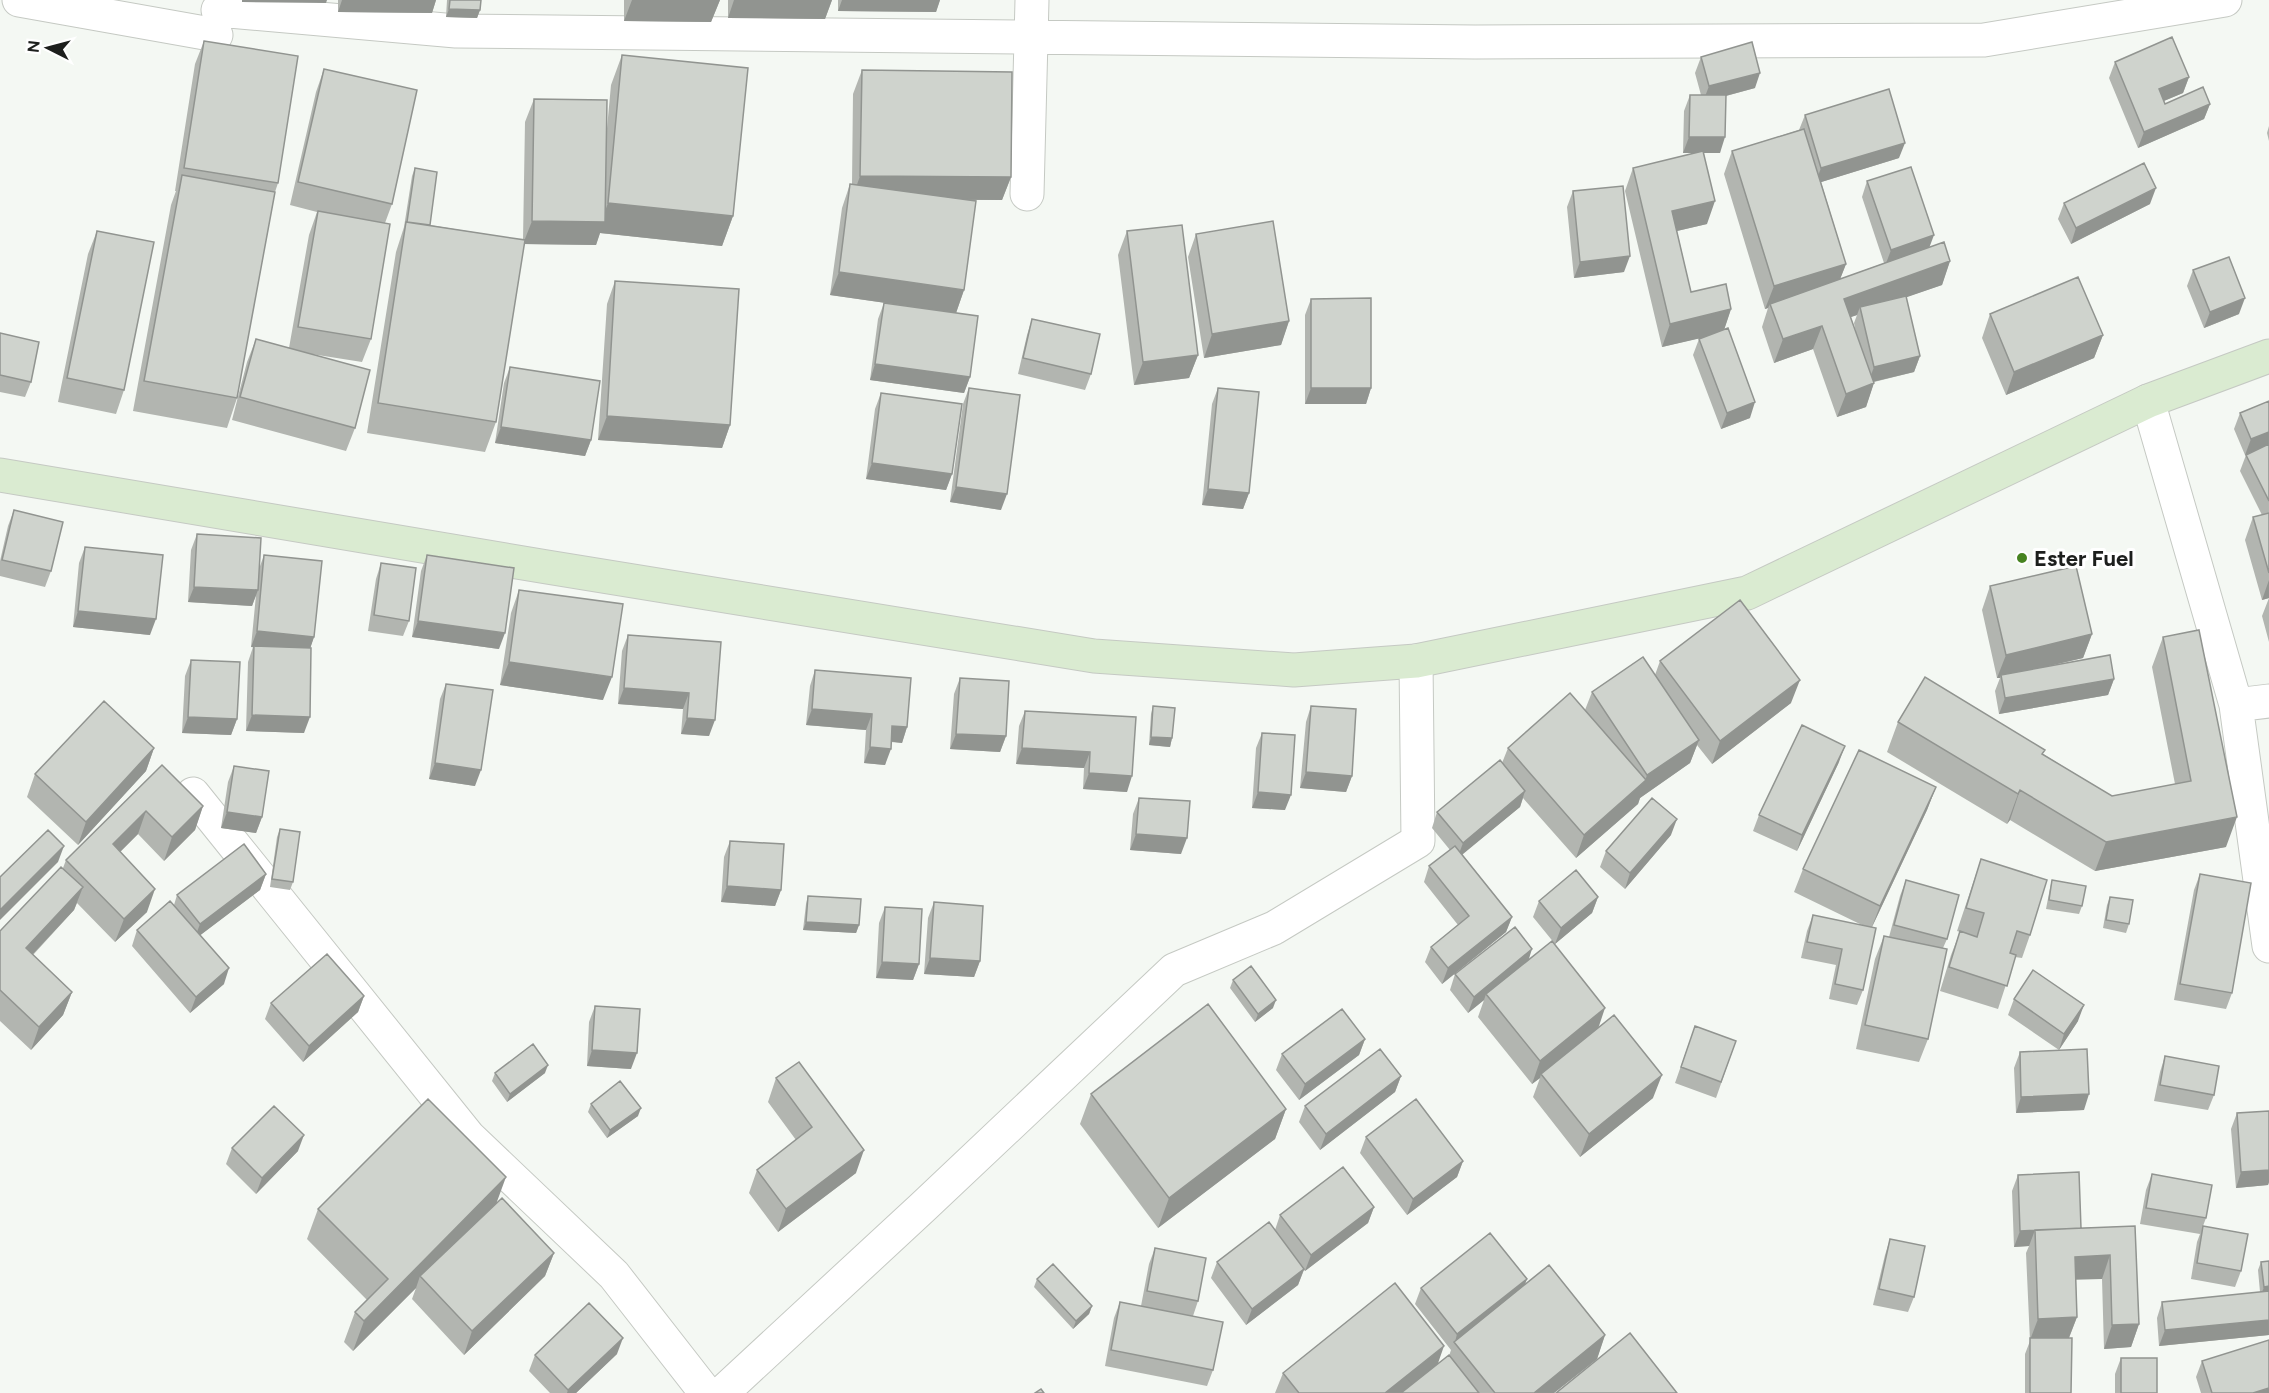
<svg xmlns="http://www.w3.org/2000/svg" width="2269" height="1393" font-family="Figtree,sans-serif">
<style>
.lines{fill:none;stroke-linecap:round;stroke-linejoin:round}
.street-casing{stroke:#c5c9c3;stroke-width:35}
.secondary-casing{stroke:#c5c9c3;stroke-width:35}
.street{stroke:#fff;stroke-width:33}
.secondary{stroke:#daebd1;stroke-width:33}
.wall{fill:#b2b5b0;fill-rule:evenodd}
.shaded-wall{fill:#919490}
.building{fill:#cfd3cd;stroke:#919490;stroke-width:1.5}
.poi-dot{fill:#468320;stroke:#fff;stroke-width:2}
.labels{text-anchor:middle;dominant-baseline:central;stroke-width:6;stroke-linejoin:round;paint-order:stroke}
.poi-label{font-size:22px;font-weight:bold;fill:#1d1f1d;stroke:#fff;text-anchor:start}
</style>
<rect width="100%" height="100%" fill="#f4f8f3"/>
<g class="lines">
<g class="street-casing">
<path id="street" d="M19 0 216 35
M218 10 456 31 1475 42 1984 40 2225 0
M1027 194 1032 0
M2148 401 2236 705 2269 946
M2236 705 2269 701
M193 794 469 1137 614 1275 706 1393
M722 1393 923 1207 1174 970 1274 928 1418 841 1416 661"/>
</g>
<g class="secondary-casing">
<path id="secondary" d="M0 475 547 567 1094 656 1294 670 1416 661 1747 593 2148 401 2269 356"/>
</g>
<use href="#street" class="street"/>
<use href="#secondary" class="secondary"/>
</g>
<path class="wall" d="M338 0H436L432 13 338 12Z
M447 0H481L480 10 477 18 446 17Z
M624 0H720L711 22 624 21Z
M728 0H832L825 19 728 18Z
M838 0H940L936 12 838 11Z
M204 41 278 183 275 192 237 398 227 428 133 411 171 205 176 191H175L195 64Z
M622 55 733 216 722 246 600 233 596 245 524 244 496 422 485 452 367 433 396 252 404 227 412 176 415 168 430 225 523 240 525 122 534 99 606 139 611 85Z
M1701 57 1755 88 1726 96 1720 153H1704L1707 224 1677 231 1691 292 1731 309 1724 330 1750 418 1721 429 1693 355 1699 339 1704 337 1662 347 1625 191 1633 168 1697 153H1683L1684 111 1690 95H1701L1695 73Z
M2115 62 2189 77 2183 93 2164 101 2165 104H2210L2204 119 2138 148 2109 78Z
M324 69 392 204 385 223 371 339 362 362 305 353 355 428 346 451 232 420 247 362 256 339 289 348 309 235 317 212 290 205 316 92Z
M862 70 1011 177 1002 200H968L964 290 956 313 830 295 842 208 850 184H852L853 94Z
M1805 115 1899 158 1821 182 1846 264 1840 279 1884 263 1862 197 1867 181 1929 247 1950 261 1942 285 1906 297 1920 356 1914 372 1874 382 1866 407 1837 417 1813 349 1774 363 1762 327 1768 308 1765 309 1724 174 1732 151 1799 130ZM1857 315 1854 323 1856 333 1851 317Z
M2269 126V141L2267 133Z
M1573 191 1624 272 1574 278 1567 207Z
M2064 203 2150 204 2071 244 2058 219Z
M97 231 124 390 116 414 58 402 88 254Z
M1127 231 1198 355 1189 378 1134 385 1118 255Z
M1196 234 1289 321 1281 345 1204 358 1188 257Z
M2193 270 2239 314 2204 328 2187 286Z
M615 281 730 425 722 448 598 440 607 304Z
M1311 299 1371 388 1366 404H1305V315Z
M884 303 970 377 964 393 870 380 878 319Z
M1990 314 2103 335 2094 358 2006 395 1982 338Z
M1032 319 1091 374 1085 390 1018 374 1027 335Z
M0 333 31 382 25 397 0 392Z
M510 367 591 440 585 456 495 443 504 383Z
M969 388 1001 510 950 502 963 404Z
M1218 388 1249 493 1243 509 1202 505 1212 404Z
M881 393 952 474 946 490 866 479 875 409Z
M2269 401V598L2262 600 2245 540 2253 517 2262 515 2240 471 2246 455 2255 451 2245 455 2234 429 2240 413Z
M14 510 51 571 45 587 0 576V561L8 526Z
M197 534 259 569 264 555 314 637 310 648 304 733 246 731 248 662 253 647H251L256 595 252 606 188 602 191 550Z
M85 547 150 635 73 627 79 563Z
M427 555 499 649 412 637 421 571Z
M381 563 409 621 403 636 368 631 376 579Z
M1990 586 2092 634 2083 658 2044 667 2114 679 2108 695 1999 714 1995 691 2000 678H1997L1982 610Z
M519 590 603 700 500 685 511 613Z
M2269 598V642L2262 616Z
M628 635 721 642 709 736 681 734 683 709 618 704 622 651Z
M2163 637 2226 847 2095 871 2010 820 2007 824 1887 752 1898 722 2043 754 2112 796 2175 784 2152 667Z
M191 660 237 719 231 735 182 733 185 676Z
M1660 661 1791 703 1712 764 1697 745 1690 763 1640 798 1638 804 1576 858 1523 798 1520 807 1462 854 1512 917 1506 932 1442 984 1425 962 1431 947 1458 925 1424 882 1429 866 1450 850 1432 828 1437 812 1502 763 1508 748 1585 710 1592 692 1655 675Z
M815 670 907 727 902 743 891 742 885 765 864 763 866 730 806 725 810 686Z
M960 678 1006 736 1000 752 950 749 954 694Z
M446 684 475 786 429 779 440 699Z
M1153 706 1172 738 1170 747 1149 745 1151 714Z
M1311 706 1352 776 1346 792 1300 788 1306 722Z
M1025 711 1136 717 1127 792 1083 789 1084 768 1016 764 1019 726Z
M1262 733 1285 810 1252 808 1256 748Z
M154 748 146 771 78 845 27 797 35 774Z
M1839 762 1797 851 1753 831 1759 815Z
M162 765 203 806 195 830 164 861 138 834 120 852 147 912 115 942 77 903 74 910 33 955 72 992 63 1015 31 1050 0 1021V931L63 868 66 860Z
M234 766 262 817 256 833 221 828 228 782Z
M1936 787 1927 810 1872 927 1863 990 1857 1005 1829 999 1836 965 1801 958 1807 931 1813 915 1864 926 1794 892 1803 869Z
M1139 798 1181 854 1130 850 1133 814Z
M280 829 293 882 290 890 270 887 277 837Z
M1671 835 1625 889 1600 867 1606 851Z
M730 841 781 890 775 906 721 902 724 857Z
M1981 859 2030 935 2022 958 2015 957 1998 1009 1940 991 1951 955 1960 932 1957 931Z
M266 874 260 890 200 935 224 984 190 1013 132 946 137 930 174 905 177 895Z
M2200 874 2232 993 2226 1009 2174 1000 2194 890Z
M1906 880 1947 939 1943 948 1928 1039 1919 1062 1856 1049 1875 959 1884 936 1889 937 1900 896Z
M2052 880 2082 906 2079 914 2046 909 2050 888Z
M808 896 859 925 856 933 803 930 806 904Z
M1598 897 1592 913 1555 944 1533 917 1539 901Z
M2110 897 2129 924 2126 933 2103 928 2107 905Z
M934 902 980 961 974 977 924 974 928 918Z
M885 907 919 964 913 980 876 978 879 923Z
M1529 959 1598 1028 1653 1098 1580 1157 1533 1097 1540 1078 1532 1084 1478 1017 1484 1000 1468 1013 1450 990 1455 974Z
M1233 980 1273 1008 1255 1022 1230 988Z
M364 996 358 1012 303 1062 265 1019 271 1003Z
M2014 999 2078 1021 2059 1050 2008 1015Z
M595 1006 631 1069 587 1066 589 1022Z
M1695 1026 1736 1041 1716 1098 1675 1083Z
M1365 1039 1359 1055 1299 1100 1276 1070 1282 1054Z
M2020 1052 2084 1110 2016 1113 2014 1068Z
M2165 1056 2214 1095 2208 1110 2154 1101 2160 1072Z
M495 1073H545L507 1102 492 1081Z
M1401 1076 1395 1092 1320 1150 1299 1122 1305 1106Z
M776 1078 856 1173 778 1232 749 1193 757 1170 796 1140 768 1102Z
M1091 1094 1286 1109 1275 1139 1158 1228 1080 1124Z
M591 1104 638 1116 607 1138 588 1112Z
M2269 1111V1182L2268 1185 2236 1188 2231 1129 2237 1113Z
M1366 1137 1463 1161 1457 1177 1407 1215 1360 1153Z
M232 1148 298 1151 256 1194 226 1164Z
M2152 1174 2206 1218 2200 1234 2140 1224 2146 1190Z
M2018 1175 2081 1228 2135 1226 2139 1324 2131 1347 2104 1349 2102 1279H2076L2077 1317 2069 1338 2071 1393H2025V1354L2030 1341 2026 1253 2029 1246 2014 1247 2012 1191Z
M497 1202 554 1253 545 1276 464 1355 412 1299 416 1288 353 1351 344 1342 355 1312 367 1300 307 1239 318 1209Z
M1374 1207 1368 1223 1305 1271 1304 1270 1298 1285 1246 1325 1211 1278 1217 1262 1275 1230 1280 1215Z
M2203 1226 2241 1271 2235 1287 2191 1279 2197 1242Z
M1890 1239 1914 1297 1908 1312 1873 1305 1885 1255Z
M1155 1248 1198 1301 1193 1316 1213 1370 1207 1386 1105 1366 1114 1318 1120 1302 1141 1306 1149 1264Z
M2269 1261V1335L2159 1346 2157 1318 2162 1302 2260 1292 2258 1270 2261 1262Z
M1037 1279 1092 1306 1089 1314 1073 1329 1034 1287Z
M1527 1279 1524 1285 1605 1335 1597 1359 1554 1393H1275L1283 1373 1438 1363 1449 1356 1451 1350 1415 1304 1421 1288Z
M617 1354 576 1393H550L529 1371 535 1355Z
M2121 1358 2157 1393H2115V1374Z
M2202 1361 2269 1393H2201L2196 1377Z"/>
<path class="shaded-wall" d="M242 0H327L326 3 242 2Z
M342 0H436L432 13 338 12Z
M632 0H720L711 22 624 21Z
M734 0H832L825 19 728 18Z
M842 0H940L936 12 838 11Z
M449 9 480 10 477 18 446 17Z
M1760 73 1755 88 1703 102 1709 86Z
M2189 77 2183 93 2154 105 2159 89Z
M2210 104 2204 119 2138 148 2144 132Z
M1689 137H1725L1720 153H1683Z
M1905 143 1899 158 1815 184 1821 168Z
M860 176 1011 177 1002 200 852 199Z
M2156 188 2150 204 2071 244 2076 228Z
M1715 201 1707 224 1664 234 1672 211Z
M608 203 733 216 722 246 600 233 596 245 523 244 532 221 601 222Z
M1934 235 1928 251 1885 266 1891 250Z
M1630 256 1624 272 1574 278 1580 262Z
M1950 261 1942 285 1861 313 1860 307 1857 315 1836 322 1844 299Z
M1846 264 1837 287 1770 304 1768 308 1765 309 1774 286Z
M839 272 964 290 956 313 830 295Z
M2245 298 2239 314 2204 328 2210 312Z
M1731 309 1723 333 1662 347 1670 324Z
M1289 321 1281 345 1204 358 1212 334Z
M1822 326 1813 349 1774 363 1783 339Z
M2103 335 2094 358 2006 395 2014 372Z
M1198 355 1189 378 1134 385 1143 362Z
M1920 356 1914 372 1868 383 1874 367Z
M875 364 970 377 964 393 870 380Z
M1874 383 1866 407 1837 417 1846 394Z
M1311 388H1371L1366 404H1305Z
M1755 402 1750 418 1721 429 1727 413Z
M607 416 730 425 722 448 598 440Z
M501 427 591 440 585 456 495 443Z
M2269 432V445L2245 455 2251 439Z
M872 463 952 474 946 490 866 479Z
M956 487 1007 494 1001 510 950 502Z
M1208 489 1249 493 1243 509 1202 505Z
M2269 580V598L2262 600Z
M194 587 258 590 252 606 188 602Z
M78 611 156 619 150 635 73 627Z
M418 621 505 633 499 649 412 637Z
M257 631 314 637 309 652 251 647Z
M2092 634 2083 658 2002 677 2001 675 2000 678H1997L2006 655Z
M509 662 612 677 603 700 500 685Z
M2114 679 2108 695 1999 714 2005 698Z
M1800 680 1791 703 1712 764 1720 741Z
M624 688 689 693 683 709 618 704Z
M812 709 872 714 866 730 806 725Z
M252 715 310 717 304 733 246 731Z
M188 717 237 719 231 735 182 733Z
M687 718 715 720 709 736 681 734Z
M892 726 907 727 902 743 887 741Z
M956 734 1006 736 1000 752 950 749Z
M1151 737 1172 738 1170 747 1149 745Z
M1699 740 1690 763 1640 798 1638 804 1576 858 1584 835 1645 781 1647 775Z
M1845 746 1839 762 1797 851 1802 835Z
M870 747 891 749 885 765 864 763Z
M154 748 146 771 78 845 86 822Z
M1022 748 1090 752 1084 768 1016 764Z
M435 763 481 770 475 786 429 779Z
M1306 772 1352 776 1346 792 1300 788Z
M1089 773 1132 776 1127 792 1083 789Z
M1936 787 1927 810 1871 929 1880 906Z
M2020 790 2010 820 2007 824 2018 794Z
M1525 791 1520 807 1457 859 1463 843Z
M1258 792 1291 795 1285 810 1252 808Z
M203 806 195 830 164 861 172 837Z
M146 811 138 834 104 868 113 844Z
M227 812 262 817 256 833 221 828Z
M2237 817 2226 847 2095 871 2106 842Z
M1677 819 1671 835 1625 889 1630 873Z
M1136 834 1187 838 1181 854 1130 850Z
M64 846 58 862 0 920V910Z
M266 874 260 890 194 940 200 924Z
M727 886 781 890 775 906 721 902Z
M83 887 74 910 17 971 26 948Z
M155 889 147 912 115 942 124 919Z
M1598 897 1592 913 1555 944 1561 928Z
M1512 917 1506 932 1442 984 1448 968Z
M806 922 859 925 856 933 803 930Z
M1532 949 1527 965 1486 994 1484 1000 1468 1013 1474 997Z
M930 958 980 961 974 977 924 974Z
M882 962 919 964 913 980 876 978Z
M229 968 224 984 190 1013 196 997Z
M72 992 63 1015 31 1050 39 1027Z
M364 996 358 1012 303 1062 309 1046Z
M1276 1000 1273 1008 1255 1022 1258 1014Z
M2084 1005 2078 1021 2059 1050 2064 1034Z
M1605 1008 1597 1032 1541 1074 1540 1078 1532 1084 1540 1061Z
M1365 1039 1359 1055 1299 1100 1305 1084Z
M592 1050 637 1053 631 1069 587 1066Z
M548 1065 545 1073 507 1102 510 1094Z
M1662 1075 1653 1098 1580 1157 1589 1134Z
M1401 1076 1395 1092 1320 1150 1326 1134Z
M2089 1094 2084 1110 2016 1113 2021 1097Z
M641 1108 638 1116 607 1138 610 1130Z
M1286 1109 1275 1139 1158 1228 1169 1198Z
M304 1135 298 1151 256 1194 262 1178Z
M864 1150 856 1173 778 1232 786 1209Z
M1463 1161 1457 1177 1407 1215 1413 1199Z
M2269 1170V1182L2268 1185 2236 1188 2241 1172Z
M506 1177 495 1207 420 1276 416 1288 353 1351 364 1321Z
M1374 1207 1368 1223 1305 1271 1311 1255Z
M2035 1230 2029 1246 2014 1247 2020 1231Z
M554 1253 545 1276 464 1355 472 1331Z
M2110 1255 2102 1279 2066 1280 2075 1257Z
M1304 1269 1298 1285 1246 1325 1252 1309Z
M1527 1279 1521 1295 1455 1342 1457 1334Z
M2269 1286V1294L2261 1295 2264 1287Z
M1092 1306 1089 1314 1073 1329 1076 1321Z
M2077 1317 2068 1340H2030L2038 1319Z
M2269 1320V1335L2159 1346 2165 1330Z
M2139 1324 2131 1347 2104 1349 2112 1325Z
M1605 1335 1597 1359 1554 1393H1534Z
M623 1338 617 1354 576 1393H567L568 1390Z
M1444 1346 1436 1369 1406 1393H1385Z
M2269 1388V1393H2253Z"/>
<path class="building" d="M450 0H481L480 10 449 9Z
M2172 37 2189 77 2159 89 2165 104 2203 87 2210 104 2144 132 2115 62Z
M204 41 298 56 278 183 184 168Z
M1752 42 1760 73 1709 86 1701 57Z
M622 55 748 68 733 216 608 203Z
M324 69 417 90 392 204 298 182Z
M862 70 1012 72 1011 177 860 176Z
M1889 89 1905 143 1821 168 1805 115Z
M1690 95H1726L1725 137H1689Z
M534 99 607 100 605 222 532 221Z
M1804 129 1846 264 1774 286 1732 151Z
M1703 151 1715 201 1672 211 1691 292 1726 284 1731 309 1670 324 1633 168Z
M2144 163 2156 188 2076 228 2064 203Z
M1911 167 1934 235 1891 250 1867 181Z
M415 168 437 172 430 225 407 222Z
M182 175 275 192 237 398 144 381Z
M850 184 976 201 964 290 839 272Z
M1623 186 1630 256 1580 262 1573 191Z
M318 211 390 224 371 339 298 327Z
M1273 221 1289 321 1212 334 1196 234Z
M406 222 525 240 496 422 378 403Z
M1182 225 1198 355 1143 362 1127 231Z
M97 231 154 242 124 390 67 378Z
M1944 242 1950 261 1844 299 1874 383 1846 394 1822 326 1783 339 1770 304Z
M2229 257 2245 298 2210 312 2193 270Z
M2078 277 2103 335 2014 372 1990 314Z
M615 281 739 289 730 425 607 416Z
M1906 296 1920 356 1874 367 1860 307Z
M1371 298V388H1311V299Z
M884 303 978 316 970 377 875 364Z
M1032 319 1100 334 1091 374 1023 358Z
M1728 328 1755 402 1727 413 1699 339Z
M0 333 39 342 31 382 0 375Z
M256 339 370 370 355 428 240 397Z
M510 367 600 381 591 440 501 427Z
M969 388 1020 395 1007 494 956 487Z
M1218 388 1259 392 1249 493 1208 489Z
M881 393 962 404 952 474 872 463Z
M2269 401V432L2251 439 2240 413Z
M2269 444V501L2246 455Z
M14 510 63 522 51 571 2 560Z
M2269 513V573L2253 517Z
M197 534 261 538 258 590 194 587Z
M85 547 163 555 156 619 78 611Z
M264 555 322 561 314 637 257 631Z
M427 555 514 568 505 633 418 621Z
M381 563 416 568 409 621 374 615Z
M2076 566 2092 634 2006 655 1990 586Z
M519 590 623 604 612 677 509 662Z
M1740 600 1800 680 1720 741 1660 661Z
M2199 630 2237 817 2106 842 2020 790 2018 794 1898 722 1925 677 2045 750 2042 754 2112 796 2191 781 2163 637Z
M628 635 721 642 715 720 687 718 689 693 624 688Z
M254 646 311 648 310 717 252 715Z
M2110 655 2114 679 2005 698 2001 675Z
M1643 657 1699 740 1647 775 1592 692Z
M191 660 240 662 237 719 188 717Z
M815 670 911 678 907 727 892 726 891 749 870 747 872 714 812 709Z
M960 678 1009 681 1006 736 956 734Z
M446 684 493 690 481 770 435 763Z
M1570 693 1646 780 1584 835 1508 748Z
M104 701 154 748 86 822 35 774Z
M1153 706 1175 708 1172 738 1151 737Z
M1311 706 1356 709 1352 776 1306 772Z
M1025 711 1136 717 1132 776 1089 773 1090 752 1022 748Z
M1802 725 1845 746 1802 835 1759 815Z
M1262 733 1295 735 1291 795 1258 792Z
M1859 750 1936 787 1880 906 1803 869Z
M1500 760 1525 791 1463 843 1437 812Z
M162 765 203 806 172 837 146 811 113 844 155 889 124 919 66 860Z
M234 766 269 771 262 817 227 812Z
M1139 798 1190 801 1187 838 1136 834Z
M1652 798 1677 819 1630 873 1606 851Z
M280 829 300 832 293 882 272 879Z
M48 830 64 846 0 910V877Z
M730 841 784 844 781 890 727 886Z
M244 844 266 874 200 924 177 895Z
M1455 846 1512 917 1448 968 1431 947 1469 916 1429 866Z
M1981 859 2047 880 2030 935 2017 931 2010 953 2016 955 2007 986 1949 967 1960 931 1977 937 1984 913 1966 908Z
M61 867 83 887 26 948 72 992 39 1027 0 990V931Z
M1576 870 1598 897 1561 928 1539 901Z
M2200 874 2251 883 2232 993 2180 984Z
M1906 880 1959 895 1947 939 1894 925Z
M2052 880 2086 886 2082 906 2049 900Z
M808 896 861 899 859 925 806 922Z
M2110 897 2133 900 2129 924 2106 920Z
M170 901 229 968 196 997 137 930Z
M934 902 983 906 980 961 930 958Z
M885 907 922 909 919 964 882 962Z
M1813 915 1876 928 1863 990 1835 984 1842 949 1807 942Z
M1515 927 1532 949 1474 997 1455 974Z
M1884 936 1947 949 1928 1039 1865 1025Z
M1552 941 1605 1008 1540 1061 1486 994Z
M327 954 364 996 309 1046 271 1003Z
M1251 966 1276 1000 1258 1014 1233 980Z
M2033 970 2084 1005 2064 1034 2014 999Z
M1208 1004 1286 1109 1169 1198 1091 1094Z
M595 1006 640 1009 637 1053 592 1050Z
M1342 1009 1365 1039 1305 1084 1282 1054Z
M1614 1015 1662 1075 1589 1134 1541 1074Z
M1695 1026 1736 1041 1721 1082 1681 1067Z
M533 1044 548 1065 510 1094 495 1073Z
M1380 1049 1401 1076 1326 1134 1305 1106Z
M2087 1049 2089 1094 2021 1097 2020 1052Z
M2165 1056 2219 1066 2214 1095 2160 1085Z
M799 1062 864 1150 786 1209 757 1170 812 1127 776 1078Z
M620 1081 641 1108 610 1130 591 1104Z
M428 1099 506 1177 364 1321 355 1312 388 1279 318 1209Z
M1416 1099 1463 1161 1413 1199 1366 1137Z
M274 1106 304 1135 262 1178 232 1148Z
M2269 1111V1170L2241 1172 2237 1113Z
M1343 1167 1374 1207 1311 1255 1280 1215Z
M2079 1172 2081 1228 2020 1231 2018 1175Z
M2152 1174 2212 1185 2206 1218 2146 1208Z
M502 1198 554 1253 472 1331 420 1276Z
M1269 1222 1304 1269 1252 1309 1217 1262Z
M2135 1226 2139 1324 2112 1325 2110 1255 2075 1257 2077 1317 2038 1319 2035 1230Z
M2203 1226 2248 1234 2241 1271 2197 1263Z
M1490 1233 1527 1279 1457 1334 1421 1288Z
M1890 1239 1925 1246 1914 1297 1879 1289Z
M1155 1248 1206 1258 1198 1301 1147 1291Z
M2269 1261V1286L2264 1287 2261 1262Z
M1053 1264 1092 1306 1076 1321 1037 1279Z
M1549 1265 1605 1335 1534 1393H1495L1454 1342Z
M1395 1283 1444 1346 1385 1393H1299L1283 1373Z
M2269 1291V1320L2165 1330 2162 1302Z
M1120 1302 1223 1322 1213 1370 1111 1350Z
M589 1303 623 1338 568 1390 535 1355Z
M1630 1333 1677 1393H1556Z
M2030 1338H2072L2071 1393H2030Z
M2269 1340V1388L2253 1393H2212L2202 1361Z
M1449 1355 1479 1393H1401Z
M2121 1358H2157V1393H2121Z
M1041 1389 1044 1393H1035Z"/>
<circle class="poi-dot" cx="2022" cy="558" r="6"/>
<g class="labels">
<g class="poi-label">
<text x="2034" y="558">Ester Fuel</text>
</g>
</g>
<g transform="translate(48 48) rotate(276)" stroke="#ffffff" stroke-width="4.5" paint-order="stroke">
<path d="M0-4.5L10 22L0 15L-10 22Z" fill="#1d1f1d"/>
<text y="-9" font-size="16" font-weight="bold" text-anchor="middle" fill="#1d1f1d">N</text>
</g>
</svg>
